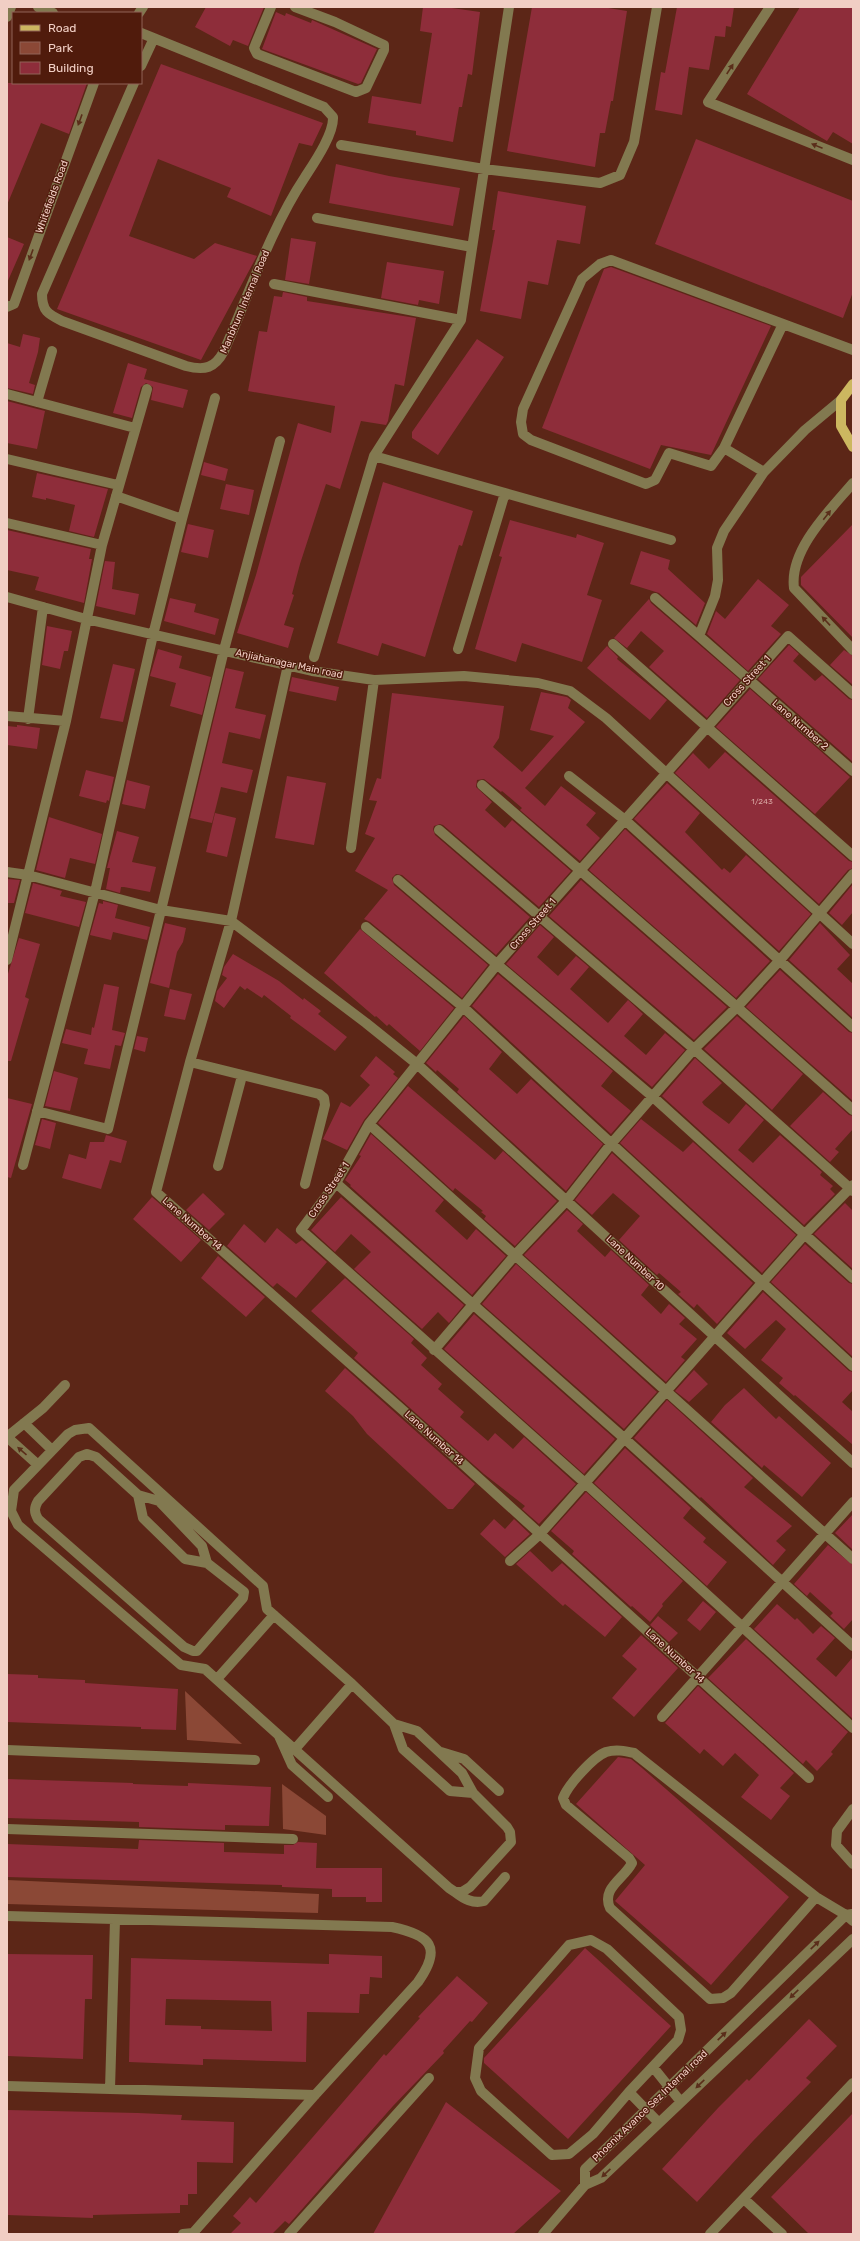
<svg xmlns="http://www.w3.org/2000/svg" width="860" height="2241" font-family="Rubik,sans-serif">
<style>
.green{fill:#8b4836}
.building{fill:#8e2d3a;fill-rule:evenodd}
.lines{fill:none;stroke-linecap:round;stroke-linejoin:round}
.minor{stroke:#827950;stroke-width:10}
.major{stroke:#ccb760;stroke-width:10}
.oneway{fill:#5a2e1a}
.labels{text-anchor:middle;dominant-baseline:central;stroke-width:3;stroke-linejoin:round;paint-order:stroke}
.number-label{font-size:8px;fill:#d8a6a2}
.street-label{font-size:10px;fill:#f1cec4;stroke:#501b0c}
</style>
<rect width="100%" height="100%" fill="#5c2617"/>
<path class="green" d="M185 1691 242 1744 187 1740Z
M282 1784 326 1816V1835L283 1829Z
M7 1880 319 1894 318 1913 7 1904Z"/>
<path class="building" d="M206 7H264L248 46 233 40 230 46 195 27Z
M423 7H445L480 12 472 75 468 74 462 107H459L453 142 416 135V131L368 123 372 96 421 104 432 33 420 31Z
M532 7H602L627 11 613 101H611L605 133H600L595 167 507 151Z
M677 7H734L731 27 726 26 725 37 715 36 709 70 689 67 682 115 655 110 661 72 665 73Z
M800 7H853V144L833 132 827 141 747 94Z
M276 12 285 16 286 13 311 23 312 20 377 49 361 83 358 84 262 49Z
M161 64 323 123 312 146 299 143 271 216 227 197 231 188 158 159 129 236 194 259 215 243 257 256 201 360 57 309Z
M7 83H87L69 134 41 123 7 205Z
M696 139 853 201V292L843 318 655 244Z
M336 164 389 176 460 188 453 226 329 203Z
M498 191 586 206 580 244 557 240 548 285 528 281 521 319 480 311 495 230H492Z
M7 237 24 244 7 283Z
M291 238 316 242 309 284 285 280Z
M387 262 444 271 439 304 419 300 418 305 381 298Z
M611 267 771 326 711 455 661 445 650 469 542 428 604 269Z
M283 292 307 297V301L416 318 404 386 395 384 388 421 386 425 361 421 340 489 326 484 300 564 292 594 294 595 284 625 294 628 288 648 237 633 256 575 298 423 331 433 335 406 248 391 259 331 267 332 274 296 282 297Z
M23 334 40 338 38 352 29 383 35 385 33 394 7 388V343L20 347Z
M477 339 504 357 438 455 412 438V432Z
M128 363 147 369 144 379 188 390 183 408 151 400 153 387 146 383 141 387 132 418 113 413Z
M7 401 45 411 37 449 7 443Z
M204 462 228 469 225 481 201 475Z
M37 473 108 489 94 537 69 531 75 505 46 498V500L32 497Z
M383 482 473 511 462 546 459 545 425 657 382 643 378 656 337 643Z
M226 484 254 490 249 515 220 509Z
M510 520 576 538 577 534 604 543 587 595 602 600 582 662 522 643 516 662 475 649 502 557 499 556Z
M188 524 214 530 208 558 181 552Z
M853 524V638L801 585V577Z
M7 530 91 549 89 559H92L84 603 35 590 39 577 7 570Z
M641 551 670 560 668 569 705 603 696 625 659 593 630 584Z
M105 561 115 562 112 589 139 594 135 615 96 606Z
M758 579 789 605 771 626 781 634 748 671 707 634 716 611 725 619Z
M170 598 196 604 194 612 219 619 215 635 164 621Z
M649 599 651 603 740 680 707 718 649 667 664 651 641 631 627 648 614 638Z
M47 626 72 631 68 651H64L60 669 42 665Z
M789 645 799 654 793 661 815 681 822 675 849 699 853 700V762L758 679Z
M607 646 618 657 617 659 667 700 650 720 587 668Z
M158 649 182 656 179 668 211 677 202 715 170 706 176 683 150 676Z
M844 650 853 656V685L830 665Z
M113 664 135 669 123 722 100 718Z
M226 668 244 672 235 708 266 715 260 739 229 732 222 763 253 770 247 793 221 787 212 823 190 818Z
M292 677 339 687 336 701 289 691Z
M750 689 850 777 815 814 716 727Z
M541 692 567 697 571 700 568 708 585 722 525 788 545 806 561 786 596 813 586 825 600 838 580 861 520 810 522 808 502 791 501 792 484 779 477 780 476 787 492 802 485 810 505 828 512 820 571 871 539 907 443 825 440 824 434 826 433 829 435 835 530 917 496 955 402 875 396 874 392 878 394 885 488 965 462 998 370 922 364 919 388 890 355 871 375 838 365 834 377 801 369 800 377 778 381 779 392 693 504 706 499 738 493 747 522 772 554 736 530 730Z
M17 725 40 728 37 749 7 745V726L17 727Z
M725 752 849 861 853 862V868L848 870 819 904 675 773 693 753 709 769Z
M86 770 114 777 109 801 107 800 106 803 79 796Z
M287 776 326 783 314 845 275 838Z
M127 780 150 786 145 809 122 804Z
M667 783 700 813 685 832 722 870 724 868 730 873 746 855 811 914 779 951 634 819Z
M215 813 236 818 227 857 206 852Z
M49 817 102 834 95 864 70 858 65 878 36 870Z
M625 829 770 961 736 998 589 870Z
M117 831 139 837 132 862 156 867 150 892 124 887H121L120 893 106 889 110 868H107Z
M7 879 20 880 14 903H7Z
M581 880 727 1007 694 1040 549 916Z
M33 883 62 891 60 896 86 902 79 927 25 913Z
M853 884V912L842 925 829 913Z
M103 901 118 905 115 918 150 927 147 940 113 932 111 940 90 935 99 903 103 904Z
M165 923 186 928 183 942 177 952 169 988 150 983Z
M820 923 850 955 837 969 853 984V1018L789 960Z
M540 925 554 937 537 957 558 976 576 956 589 967 570 989 608 1023 628 1000 643 1014 624 1036 646 1055 665 1033 685 1050 652 1087 506 964Z
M360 929 454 1008 420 1051 389 1024 387 1026 376 1016 375 1017 324 973Z
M19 938 40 944 25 997 29 999 11 1061H7V977Z
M233 954 279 981 303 1000 304 998 321 1011 318 1014 347 1037 335 1051 290 1018 291 1016 264 995 262 998 247 988 245 990 240 986 224 1008 215 1001 217 991 227 978 222 975 224 967Z
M780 970 849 1032 853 1033V1101L746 1007Z
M498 974 613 1071 601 1086 631 1111 611 1134 472 1006Z
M104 984 119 987 112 1030 125 1033 121 1046 115 1045 110 1069 84 1064 88 1049 62 1043 66 1029 91 1035 92 1027 94 1028Z
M170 989 192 994 185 1020 164 1016Z
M464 1016 502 1052 489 1069 517 1094 531 1079 603 1144 566 1191 457 1092 459 1089 437 1070 436 1072 426 1063Z
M737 1016 803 1074 772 1110 704 1049Z
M137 1036 148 1038 145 1052 134 1049Z
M376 1056 395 1072 393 1074 398 1078 364 1120 347 1150 323 1139 341 1102 350 1107 370 1085 360 1076Z
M695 1058 722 1083 702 1102 704 1105 729 1124 746 1104 764 1120 738 1150 753 1163 780 1135 822 1172 820 1175 833 1186 830 1189 835 1194 804 1225 662 1096Z
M54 1071 78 1078 70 1111 45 1106Z
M408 1086 495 1160 503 1151 557 1201 515 1246 484 1219 486 1216 481 1212 483 1211 455 1188 453 1191 378 1123Z
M823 1092 849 1115 853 1116V1129L835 1149 839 1152 830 1162 790 1126Z
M7 1098 32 1104 11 1178 7 1177Z
M42 1119 56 1123 50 1149 35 1145Z
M641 1119 683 1152 693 1142 796 1235 762 1273 620 1143Z
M371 1134 444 1200 435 1211 467 1240 476 1229 506 1256 472 1295 350 1186 351 1185 345 1180 361 1156 359 1155Z
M106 1135 127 1141 121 1163 110 1160 101 1189 62 1178 69 1154 86 1159 90 1142H104Z
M612 1153 753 1283 717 1324 697 1304 694 1308 678 1294 681 1292 659 1273 657 1275 619 1240 640 1216 613 1193 592 1215 575 1200Z
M203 1193 225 1214 209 1230 186 1210Z
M152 1197 201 1240 181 1262 133 1219Z
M341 1197 464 1305 449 1323 438 1312 422 1329 354 1269 371 1252 351 1234 335 1252 311 1230Z
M845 1203 853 1211V1269L814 1234Z
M567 1210 583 1224 577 1231 605 1257 611 1250 649 1285 641 1295 661 1314 669 1304 685 1318 679 1324 697 1339 681 1357 685 1360 666 1382 524 1255Z
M244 1224 265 1243 277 1228 296 1244 302 1240 327 1262 296 1298 277 1283 273 1287 227 1246Z
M805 1244 849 1283 853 1284V1357L771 1282Z
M218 1256 265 1297 246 1317 201 1278Z
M516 1264 657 1392 624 1429 482 1304Z
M345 1278 414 1339 411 1343 427 1358 421 1365 442 1384 438 1389 464 1412 460 1417 488 1441 495 1433 513 1449 524 1437 576 1484 539 1524 522 1509 525 1506 484 1474 354 1358 358 1353 311 1311Z
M763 1292 849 1371 853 1372V1390L842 1402 853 1412V1445L795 1395 794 1396 779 1383 783 1378 761 1360 786 1329 776 1320 745 1349 727 1333Z
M474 1314 615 1439 584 1474 444 1349Z
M345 1368 475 1484 453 1509H448L436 1498 367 1434 353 1416 325 1391Z
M694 1370 708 1384 689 1402 675 1391Z
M744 1388 776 1419 779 1416 831 1463 802 1497 764 1465 762 1468 711 1422 725 1405Z
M667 1400 753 1478 744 1487 792 1526 776 1541 786 1550 773 1565 701 1497 700 1498 634 1438Z
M625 1448 691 1508 683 1518 706 1538 703 1542 727 1562 707 1586 594 1483Z
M586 1492 683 1581 662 1604 663 1606 650 1622 632 1606 631 1607 572 1554 574 1551 551 1531Z
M853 1514V1550L835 1533Z
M494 1519 505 1529 514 1519 530 1534 505 1557 480 1534Z
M828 1545 853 1565V1619L844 1629 830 1616 833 1613 810 1592 807 1596 794 1584Z
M530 1551 552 1572 562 1563 622 1617 605 1637 565 1604 563 1606 516 1564Z
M703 1601 716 1612 700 1631 687 1620Z
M777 1604 795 1620 797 1618 813 1634 821 1626 835 1638 816 1659 836 1677 853 1657V1719L754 1629Z
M658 1616 678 1633 669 1642 650 1625Z
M641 1635 678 1668 634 1717 612 1698 637 1669 622 1656Z
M746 1639 848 1732 831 1752 833 1754 817 1771 806 1760 803 1764 708 1678Z
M7 1674 38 1675V1678L85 1680V1683L178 1689 176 1730 141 1729V1727L7 1722Z
M698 1686 794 1773 780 1788 790 1796 771 1820 741 1797 759 1775 735 1753 723 1766 704 1749 700 1754 665 1723Z
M618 1757 631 1759 642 1768 789 1897 711 1985 615 1901 645 1865 576 1804Z
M7 1779 133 1783V1784L188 1786V1783L271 1787 269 1826 225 1825V1830L139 1827V1822L7 1818Z
M139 1840 224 1843V1852L284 1854V1845H293L298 1842 317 1843 316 1868H382V1902H366V1897H332V1889L282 1887V1885L7 1877V1844L138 1849Z
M585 1948 671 2026 568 2139 484 2063V2058Z
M7 1954 93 1955 92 1999H85L83 2059 7 2056Z
M329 1954 382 1956V1978L370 1977 369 1994H360L359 2013 307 2012 306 2062 203 2059V2065L129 2062 131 1958 329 1964ZM166 1999 271 2001 272 2031 201 2029V2026L165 2025Z
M457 1976 488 2003 472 2022 470 2021 443 2051 444 2053 393 2106 289 2224 285 2221 272 2234H230L241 2223 233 2216 250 2197 256 2203 368 2073 384 2054 386 2056 420 2018 418 2017Z
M809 2019 837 2046 806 2078 811 2082 753 2141 697 2202 662 2169 718 2108 747 2079 749 2081Z
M446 2102 561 2191 513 2234H373Z
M7 2110 138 2113 182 2115 181 2120 234 2122 233 2163 197 2162V2194H188V2205H180V2213L93 2215V2218L7 2215Z
M853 2113V2234H809L771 2197Z"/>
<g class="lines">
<path class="minor" d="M38 7 53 13
M271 7 256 43 254 48 257 54 356 92 366 88 384 50V45L335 22 295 7
M770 7 708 102 853 160
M139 13 143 7
M7 17 11 7
M141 66 154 38
M134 83 42 294C42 311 48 314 62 321L186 366C205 371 215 368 224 351 249 294 271 228 305 177 314 163 334 134 333 117L324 107 141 33
M341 145 484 169 600 183 620 175 634 142 657 7
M317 218 472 247
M274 284 461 320
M7 307 14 304 94 83
M7 394 135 428
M841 400 805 430 764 472 724 531 717 548 718 580 715 596 699 636 853 771
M37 402 52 351
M724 448 783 324
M374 456 671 540
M7 459 118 485
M764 472 724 448 711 466 669 453 655 480 646 484 531 440 523 434 521 422 523 409 582 279 600 264 611 260 853 350
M853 483C830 510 789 550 794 588L853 650
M116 496 182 519
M7 523 102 545
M7 597 86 619 312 671 374 680 464 676 538 683 570 691 606 718 853 944
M655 598 699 636
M613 644 853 856
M458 649 505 493
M314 657 374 456 461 320 509 7
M288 665 231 921 190 1062 156 1192 441 1444 809 1778
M853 694 788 636 498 963 369 1124 336 1183 301 1230 585 1483 853 1728
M7 716 66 721
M28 719 43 607
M569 776 625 820 853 1027
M482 785 737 1007 853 1110
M439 830 694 1049 853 1191
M351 848 374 680
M7 872 28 875 161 910 231 921 366 1023 417 1064 853 1463
M398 880 653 1097 853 1278
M366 927 463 1007 853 1366
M7 960 66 721 102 545 147 389
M190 1062 319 1094 324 1098 325 1105 305 1184
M37 1111 108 1129 224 650 280 441
M369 1124 853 1559
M23 1165 95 892 153 635 182 519 215 398
M218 1166 242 1076
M336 1183 625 1439 853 1646
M434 1350 516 1254 567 1200 611 1144 694 1049 737 1007 780 960 853 874
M24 1423 51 1449
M89 1428 263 1586 267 1609 352 1684 394 1724 417 1731 462 1773 473 1793 507 1827 510 1832 511 1842 470 1887 462 1892H455L449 1888 205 1669 181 1665 18 1525 11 1511 14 1490 68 1434 75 1430Z
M7 1437 43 1408 65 1385
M7 1437 37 1464
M87 1454 96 1457 138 1495 159 1501 202 1546 207 1563 244 1592 243 1598 197 1651H193L184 1647 38 1519C34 1512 34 1508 38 1501L79 1457Z
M138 1495 143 1518 185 1559 207 1563
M510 1561 540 1534 806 1233 853 1185
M217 1679 274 1615
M662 1717 853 1502
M394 1724 403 1749 450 1791 473 1793
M279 1736 292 1765 328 1797
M295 1749 352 1684
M7 1750 255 1760
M441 1752 464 1759 499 1791
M853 1809 837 1831 836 1845 853 1864
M7 1829 293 1839
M455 1892C464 1899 473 1904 484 1901L505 1877
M816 1897 731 1993 723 1998 710 1999 610 1908C601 1888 624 1879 632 1863L629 1858 566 1805 563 1798C568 1785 593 1757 606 1752 616 1749 625 1751 634 1753L816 1897 846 1915 853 1921
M7 1916 392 1927C430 1935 443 1947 418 1982L315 2095 193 2233 183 2234
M653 2067 681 2102
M7 2086 315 2095
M110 2089 115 1920
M629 2092 678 2040 681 2030 679 2017 607 1949 591 1940 569 1945 479 2048 475 2078 481 2091 552 2155 569 2154 593 2134 629 2092 659 2123
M585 2185V2169L846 1915 852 1914
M744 2199 782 2234
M289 2234 429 2078
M543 2234 585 2185 601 2178 853 1939
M710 2234 853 2083"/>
<path class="major" d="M853 384 841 400V426L853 447"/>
</g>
<defs><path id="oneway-solid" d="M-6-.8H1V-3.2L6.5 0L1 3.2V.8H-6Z"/></defs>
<g class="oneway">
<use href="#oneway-solid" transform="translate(730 69) rotate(-57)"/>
<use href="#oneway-solid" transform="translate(80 120) rotate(110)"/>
<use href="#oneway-solid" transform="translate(817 146) rotate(-158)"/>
<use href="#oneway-solid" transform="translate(31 255) rotate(110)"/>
<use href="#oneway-solid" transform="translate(827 515) rotate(-52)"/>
<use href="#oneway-solid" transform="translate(826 621) rotate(-133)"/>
<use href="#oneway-solid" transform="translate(22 1451) rotate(-139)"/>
<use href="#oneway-solid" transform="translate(815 1945) rotate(-44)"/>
<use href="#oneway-solid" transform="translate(794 1994) rotate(136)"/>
<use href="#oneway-solid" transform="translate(722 2036) rotate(-44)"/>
<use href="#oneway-solid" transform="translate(700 2084) rotate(136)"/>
<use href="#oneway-solid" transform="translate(606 2173) rotate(137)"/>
</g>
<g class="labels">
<g class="number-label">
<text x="762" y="801">1/243</text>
</g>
<g class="street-label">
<text transform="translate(52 197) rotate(-70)">Whitefields Road</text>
<text transform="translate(245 302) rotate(-67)">Manbhum Internal Road</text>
<text transform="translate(289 664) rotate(12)">Anjiahanagar Main road</text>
<text transform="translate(747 681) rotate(-48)">Cross Street 1</text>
<text transform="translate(800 725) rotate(41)">Lane Number 2</text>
<text transform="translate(533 924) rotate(-49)">Cross Street 1</text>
<text transform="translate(329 1190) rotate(-56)">Cross Street 1</text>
<text transform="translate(192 1224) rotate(41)">Lane Number 14</text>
<text transform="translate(635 1263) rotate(43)">Lane Number 10</text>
<text transform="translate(434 1438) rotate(42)">Lane Number 14</text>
<text transform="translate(675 1656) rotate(42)">Lane Number 14</text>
<text transform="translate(650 2106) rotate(-44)">Phoenix Avance Sez Internal road</text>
</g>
</g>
<rect width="860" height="2241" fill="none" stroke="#f1cec4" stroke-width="16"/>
<rect x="12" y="12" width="130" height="72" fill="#501b0c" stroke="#906356"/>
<rect x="20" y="25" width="20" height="6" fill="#ccb760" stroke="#906356"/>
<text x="48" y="32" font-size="12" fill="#f1cec4">Road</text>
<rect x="20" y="42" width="20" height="12" fill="#8b4836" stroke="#906356"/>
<text x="48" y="52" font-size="12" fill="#f1cec4">Park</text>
<rect x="20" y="62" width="20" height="12" fill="#8e2d3a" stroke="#906356"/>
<text x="48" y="72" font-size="12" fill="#f1cec4">Building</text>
</svg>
